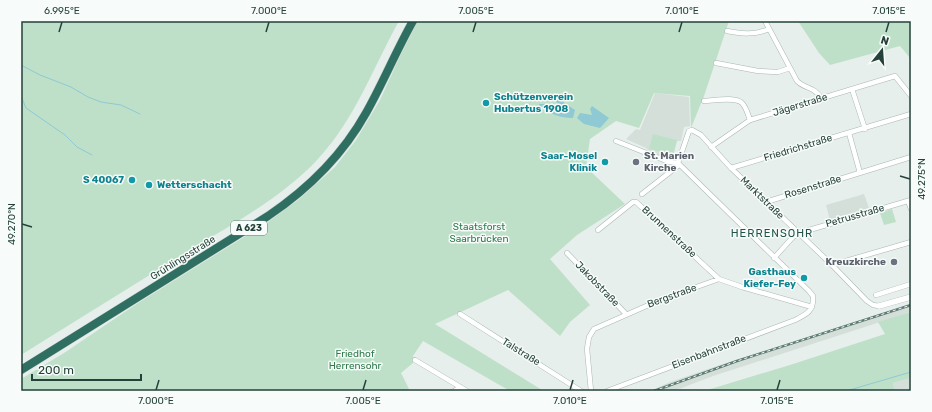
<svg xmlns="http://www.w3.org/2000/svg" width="932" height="412" font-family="Rubik,sans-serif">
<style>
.built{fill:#d4dfda}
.green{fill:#bfe0c8}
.water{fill:#8ec9d4}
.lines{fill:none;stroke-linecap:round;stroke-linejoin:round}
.stream{stroke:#8ec9d4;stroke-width:1}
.minor-casing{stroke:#a8b8b2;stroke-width:5.5}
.tertiary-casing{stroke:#a8b8b2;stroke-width:6}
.motorway-casing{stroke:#c2cac8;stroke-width:9}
.minor{stroke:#fff;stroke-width:4.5}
.tertiary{stroke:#fff;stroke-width:5.5}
.motorway{stroke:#2f6f62;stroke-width:8}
.rail-casing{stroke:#5f7d75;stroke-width:2.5}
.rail{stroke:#f7fbf9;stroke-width:1;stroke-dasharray:3;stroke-linecap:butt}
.ticks{fill:none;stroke:#24423a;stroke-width:1.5}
.culture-dot{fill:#0f9aa8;stroke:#f7fbf9;stroke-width:1.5}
.worship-dot{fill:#6b7280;stroke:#f7fbf9;stroke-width:1.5}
.labels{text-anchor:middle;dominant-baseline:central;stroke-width:3;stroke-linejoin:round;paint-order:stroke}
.shield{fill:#f7fbf9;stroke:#637a73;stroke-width:1}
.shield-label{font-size:9px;font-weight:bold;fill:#24423a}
.culture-label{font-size:10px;font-weight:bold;fill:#0d838f;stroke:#f7fbf9;text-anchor:end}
.street-label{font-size:10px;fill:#24423a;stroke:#f7fbf9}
.worship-label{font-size:10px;font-weight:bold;fill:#5b616d;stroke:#f7fbf9;text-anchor:start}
.park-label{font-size:10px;fill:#2d7a4b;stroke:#f7fbf9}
.neighbourhood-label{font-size:11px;letter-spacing:1px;fill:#1f5548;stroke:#f7fbf9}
.neatline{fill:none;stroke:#24423a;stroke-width:1.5}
.ticks-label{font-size:10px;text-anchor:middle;fill:#24423a}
</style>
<rect width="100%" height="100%" fill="#e6efeb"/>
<path class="built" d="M655 93 689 97 690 126 684 127 681 141H677L673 157 658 155 651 153 646 148 626 139 636 129 640 130Z
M864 194 869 208 830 220 826 205Z
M911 304V312L713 376 674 391H650L670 382 723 364Z
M911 378V391H895L893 383Z"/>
<path class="green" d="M21 21H399C373 68 355 119 318 159 285 195 235 223 193 248 136 284 78 319 21 355Z
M418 21H729L704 96 691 128 690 96 654 93 639 128 616 121 590 139 586 167 625 204 577 235 550 259 590 305 570 322 560 336 508 290 435 324 542 390 541 391H510L423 341 413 356V363L401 373 409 389 406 391H21V379L64 353 138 303 268 222 298 200 335 167 356 140 380 100 401 54Z
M798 21H911V59L900 46 830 65 819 53Z
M653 134 677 140 673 155 649 149Z
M892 209 896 222 884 225 880 213Z
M911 312V378L893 383 895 391H704L790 365 885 334 878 322Z"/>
<path class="water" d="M555 100H560L575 110 573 118C558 118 552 114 539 106V104H549V108L559 110 560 107Z
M592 106 609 118 600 128 584 124 577 118 580 113 592 115 590 109Z"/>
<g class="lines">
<path class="stream" d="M21 65 40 75 71 87 88 97 101 102 121 105 140 114
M21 96 26 108 65 135 77 147 92 155
M846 391 911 372"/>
<g class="minor-casing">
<path id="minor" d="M765 21 797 81C805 89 815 87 821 98
M727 31C742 34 755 35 769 29
M716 63 758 71 778 72 790 68
M852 89 865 129
M704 101C713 101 735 96 742 103 746 107 748 114 750 120
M849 133 860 173
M616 141 669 162 678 163
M711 147 750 120 895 76 911 96
M678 163 689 131 692 130 701 135 731 168 832 265 867 301 873 305 879 306
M731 168 911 114
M642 194 679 165
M908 201 911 209
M766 202 911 157
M598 230 633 202H636L719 279
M567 253 626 314
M774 258 793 237 799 233 911 200
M832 265 911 242
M876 295 911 284
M460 314 581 391
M415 360 467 391
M454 391 460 387
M591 391 587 349 589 337 594 329 660 300 719 279 742 287 812 307
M607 391 795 320C807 314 814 311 813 296L809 291 678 163"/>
</g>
<g class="tertiary-casing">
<path id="tertiary" d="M879 306 911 297"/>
</g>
<g class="motorway-casing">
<path id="motorway" d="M21 370 268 216C308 189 342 156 366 113 383 83 396 51 413 21"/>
</g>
<use href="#minor" class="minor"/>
<use href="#tertiary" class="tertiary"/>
<use href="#motorway" class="motorway"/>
<g class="rail-casing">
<path id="rail" d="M654 391 737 361 911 305"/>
</g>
<use href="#rail" class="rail"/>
</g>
<path class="ticks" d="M59 32 62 22M266 32 269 22M473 32 476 22M679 32 682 22M886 32 889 22M900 176 910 179M22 224 32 227M156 390 159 380M363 390 366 380M570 390 573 380M777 390 780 380"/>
<g class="culture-dot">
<circle cx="486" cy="103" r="4"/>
<circle cx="605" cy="162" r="4"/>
<circle cx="132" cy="180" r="4"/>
<circle cx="149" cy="185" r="4"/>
<circle cx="804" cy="278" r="4"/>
</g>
<g class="worship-dot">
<circle cx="636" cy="162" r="4"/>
<circle cx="894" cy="262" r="4"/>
</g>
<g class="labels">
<rect class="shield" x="231" y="221" width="36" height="14" rx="3"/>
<g class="shield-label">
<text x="249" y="228">A 623</text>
</g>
<g class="culture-label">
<text x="494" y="97" text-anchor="start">Schützenverein<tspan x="494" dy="12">Hubertus 1908</tspan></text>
<text x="597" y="156">Saar-Mosel<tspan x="597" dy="12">Klinik</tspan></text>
<text x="124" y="180">S 40067</text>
<text x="157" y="185" text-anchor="start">Wetterschacht</text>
<text x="796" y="272">Gasthaus<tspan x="796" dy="12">Kiefer-Fey</tspan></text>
</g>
<g class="street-label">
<text transform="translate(800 105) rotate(-17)">Jägerstraße</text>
<text transform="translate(798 148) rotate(-17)">Friedrichstraße</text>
<text transform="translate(813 187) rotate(-17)">Rosenstraße</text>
<text transform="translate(762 198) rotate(44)">Marktstraße</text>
<text transform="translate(855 216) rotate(-16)">Petrusstraße</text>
<text transform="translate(669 232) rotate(43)">Brunnenstraße</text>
<text transform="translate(183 258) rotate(-32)">Grühlingsstraße</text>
<text transform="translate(597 284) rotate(46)">Jakobstraße</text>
<text transform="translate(672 296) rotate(-20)">Bergstraße</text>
<text transform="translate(521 352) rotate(32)">Talstraße</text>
<text transform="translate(709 352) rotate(-21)">Eisenbahnstraße</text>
</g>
<g class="worship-label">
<text x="644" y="156">St. Marien<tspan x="644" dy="12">Kirche</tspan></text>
<text x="886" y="262" text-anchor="end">Kreuzkirche</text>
</g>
<g class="park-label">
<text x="479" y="227">Staatsforst<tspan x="479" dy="12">Saarbrücken</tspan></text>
<text x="355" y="354">Friedhof<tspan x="355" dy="12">Herrensohr</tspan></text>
</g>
<g class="neighbourhood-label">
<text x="772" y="233">HERRENSOHR</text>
</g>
</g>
<rect width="932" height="412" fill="none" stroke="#f7fbf9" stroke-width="44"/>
<g transform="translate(882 50) rotate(17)" stroke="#f7fbf9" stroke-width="3" paint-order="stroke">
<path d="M0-3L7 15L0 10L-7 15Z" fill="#24423a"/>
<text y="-6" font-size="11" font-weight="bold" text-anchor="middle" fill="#24423a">N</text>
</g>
<path d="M32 374v6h109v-6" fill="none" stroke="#24423a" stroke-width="2"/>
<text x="38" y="374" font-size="12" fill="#24423a" stroke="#f7fbf9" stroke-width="3" paint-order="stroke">200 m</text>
<rect x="22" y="22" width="888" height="368" class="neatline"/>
<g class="ticks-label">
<text x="62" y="14">6.995°E</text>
<text x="269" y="14">7.000°E</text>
<text x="476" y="14">7.005°E</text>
<text x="682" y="14">7.010°E</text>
<text x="889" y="14">7.015°E</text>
<text transform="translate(921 179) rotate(-90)" y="4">49.275°N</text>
<text transform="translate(11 224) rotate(-90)" y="4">49.270°N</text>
<text x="156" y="404">7.000°E</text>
<text x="363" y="404">7.005°E</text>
<text x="570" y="404">7.010°E</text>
<text x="777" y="404">7.015°E</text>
</g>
</svg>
